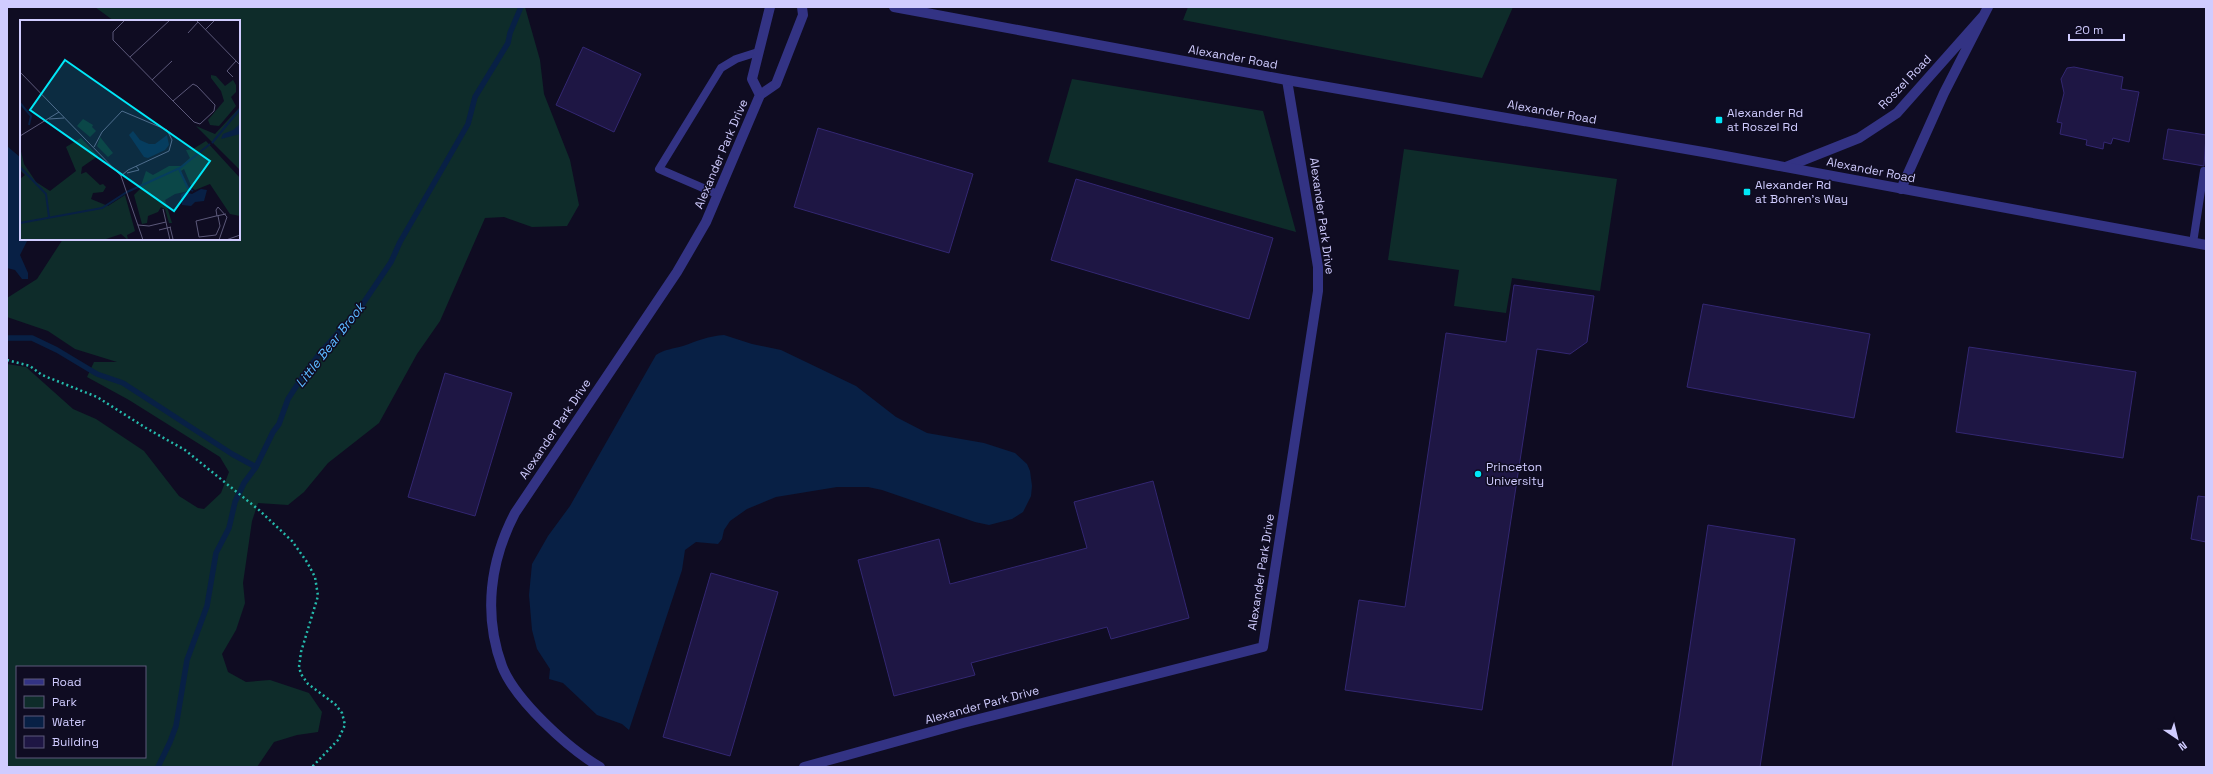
<svg xmlns="http://www.w3.org/2000/svg" width="2213" height="774" font-family="'Space Grotesk',sans-serif">
<style>
.green{fill:#0e2c2a;fill-rule:evenodd}
.water{fill:#082045}
.lines{fill:none;stroke-linecap:round;stroke-linejoin:round}
.stream{stroke:#082045;stroke-width:5.5}
.building{fill:#1e1644;stroke:#332772}
.path{stroke:#25baac;stroke-width:2.5;stroke-dasharray:2 3;stroke-linecap:butt}
.service{stroke:#333384;stroke-width:8}
.minor{stroke:#333384;stroke-width:10}
.tertiary{stroke:#333384;stroke-width:10}
.poi-dot{fill:#00e7f7;stroke:#0f0c22;stroke-width:1.5}
.labels{text-anchor:middle;dominant-baseline:central;stroke-width:3;stroke-linejoin:round;paint-order:stroke}
.street-label{font-size:12px;fill:#d0ccff;stroke:#0f0c22}
.poi-label{font-size:12px;fill:#d0ccff;stroke:#0f0c22;text-anchor:start}
.water-label{font-size:13px;font-style:italic;fill:#5ab8ff;stroke:#0f0c22}
.inset-river{fill:none;stroke:#082045;stroke-width:2}
.inset-road{fill:none;stroke:#5c597a;stroke-width:1}
.view{fill:#00e7f7;fill-opacity:0.15;stroke:#00e7f7;stroke-width:2}
.inset-edge{fill:none;stroke:#d0ccff;stroke-width:2}
</style>
<rect width="100%" height="100%" fill="#0f0c22"/>
<path class="green" d="M95 7H525L540 60 544 94 570 160 579 205 567 226 532 227 504 217 485 218 440 321 417 354 379 423 328 463 304 492 288 505 258 503 252 521 243 583 245 603 236 630 222 654 228 672 246 682 270 680 309 693 322 712 318 732 297 735 274 742 257 767H7V364L26 367 73 409 96 419 144 451 179 496 198 508 204 509 221 493 229 472 220 457 129 400 87 377 94 362H117L75 349 48 331 7 317V298L37 279 63 239H239V21H114ZM17 667H145V757H17Z
M1188 7H1513L1482 78 1183 20Z
M1072 79 1263 111 1296 232 1048 162Z
M1404 149 1617 179 1600 291 1512 278 1506 313 1454 306 1459 270 1388 260Z"/>
<path class="water" d="M7 146 21 158V239H28L20 255 28 273V279H22L15 270 7 268Z
M724 335 752 344 781 350 856 386 896 417 927 433 984 443 1015 453 1027 464 1030 471 1032 486 1031 496 1023 512 1012 519 989 525 975 522 882 490 868 487H837L776 497 747 509 730 521 724 530 722 539 718 544 696 542 685 550 682 570 629 730 622 724 597 715 563 683 549 679 550 669 537 649 532 630 529 595 532 564 548 536 570 506 656 355C665 349 673 349 683 346 697 341 709 336 724 335Z"/>
<g class="lines">
<path class="stream" d="M7 338H32L57 350 97 374 123 383 232 454 256 467
M158 767 170 742 176 726 187 660 207 606 216 553 229 528 235 502 244 483 256 467 273 432 279 424 288 399 303 376 321 352 360 308 391 262 400 242 468 124 475 97 508 43 510 33 521 7"/>
</g>
<path class="building" d="M583 47 641 74 614 132 556 105Z
M2074 67 2123 77 2121 89 2139 92 2129 142 2113 138 2111 144 2104 142 2103 149 2086 145 2087 140 2060 134 2062 123 2057 122 2064 93 2061 79 2067 68Z
M818 128 973 174 949 253 794 207Z
M2168 129 2206 135 2204 166 2163 159Z
M1076 179 1273 238 1249 319 1051 260Z
M1514 285 1594 296 1587 342 1570 354 1537 349 1482 710 1345 690 1359 600 1405 607 1446 333 1506 342Z
M1703 304 1870 334 1854 418 1687 387Z
M1969 347 2136 372 2123 458 1956 432Z
M445 373 512 393 475 516 408 497Z
M1153 481 1189 618 1111 639 1107 627 971 663 975 675 894 696 858 560 939 539 950 584 1087 548 1074 502Z
M2198 496 2206 497V542L2191 539Z
M1708 525 1795 539 1760 767H1672Z
M711 573 778 592 730 756 663 737Z"/>
<g class="lines">
<path class="path" d="M7 360 30 366 42 375 97 397 146 428 185 450 259 510 292 541 307 562 315 577 318 596 301 652 299 667 301 674 308 684 335 704 342 713 345 725 338 740 312 767"/>
<path class="service" d="M717 194 659 169 721 68 736 59 758 52
M2193 243 2204 171"/>
<path class="minor" d="M760 95 752 79 770 7
M1786 167 1859 138 1897 113 1984 15
M1901 189 1944 93 1988 7
M600 767C569 749 515 700 502 666 483 614 490 561 515 513L677 272 706 222 760 95 776 84 803 15 802 7
M804 767 963 723 1263 647 1318 291V267L1287 80"/>
<path class="tertiary" d="M894 7 1287 80 1709 153 2206 245"/>
</g>
<g class="poi-dot">
<rect x="1715" y="116" width="8" height="8" rx="2"/>
<rect x="1743" y="188" width="8" height="8" rx="2"/>
<circle cx="1478" cy="474" r="4"/>
</g>
<g class="labels">
<g class="street-label">
<text transform="translate(1233 57) rotate(10)">Alexander Road</text>
<text transform="translate(1905 82) rotate(-46)">Roszel Road</text>
<text transform="translate(1552 112) rotate(10)">Alexander Road</text>
<text transform="translate(721 154) rotate(-67)">Alexander Park Drive</text>
<text transform="translate(1871 170) rotate(11)">Alexander Road</text>
<text transform="translate(1322 216) rotate(82)">Alexander Park Drive</text>
<text transform="translate(555 429) rotate(-56)">Alexander Park Drive</text>
<text transform="translate(1261 572) rotate(-81)">Alexander Park Drive</text>
<text transform="translate(982 705) rotate(-15)">Alexander Park Drive</text>
</g>
<g class="poi-label">
<text x="1727" y="113">Alexander Rd<tspan x="1727" dy="14">at Roszel Rd</tspan></text>
<text x="1755" y="185">Alexander Rd<tspan x="1755" dy="14">at Bohren's Way</tspan></text>
<text x="1486" y="467">Princeton<tspan x="1486" dy="14">University</tspan></text>
</g>
<g class="water-label">
<text transform="translate(330 345) rotate(-52)">Little Bear Brook</text>
</g>
</g>
<g transform="translate(20 20)">
<rect width="220" height="220" fill="#0f0c22"/>
<path d="M191 55 196 56 205 66 213 60 216 65V72L211 77 216 86 199 106 190 105 188 100 204 81 201 71 191 58ZM220 87V150L176 106 195 114ZM63 99 73 105 72 107 76 111 70 117 57 106ZM80 117 93 133 88 137 77 126ZM61 118 78 136 62 147 61 154 66 152 80 165 83 164 86 167 83 172 73 173 71 179 88 186 105 175 115 211 107 215 108 220 101 214 83 220H0V159L5 155 0 150V127L4 144 16 162 30 171 56 151 46 127ZM186 121 220 158V196L210 194 190 164 175 170 172 168 164 149 161 151 169 171 155 174 145 180 152 203H149L145 189 141 187 138 192 128 196 127 203 122 204 114 175 120 169 126 151 133 155 149 146H161L170 138 166 130 173 129Z" fill="#0e2c2a"/>
<path d="M220 104V114L201 119 203 114 213 110ZM113 111 120 120 129 124H135L147 115 149 125 145 130 128 138 124 137 109 115ZM181 169 187 170 184 181 175 182 171 186 162 185 161 175 165 172 172 174Z" fill="#082045"/>
<path class="inset-river" d="M0 83 11 96 9 105M192 123 220 89M0 147 26 174 29 197M159 149 168 168 173 171M0 203 82 188 107 172 160 148 190 124"/>
<path class="inset-road" d="M105 0 93 12V20L153 81M176 0 220 45M185 10 195 0M168 13 178 2M110 37 150 0M0 52 101 156 123 220M213 57 207 51 216 41M132 60 152 41M173 64 177 66 195 85 194 91 180 104 174 102 153 81ZM29 99 44 98M0 116 39 92M74 127 82 112 102 91 147 110 152 120 149 131 108 150 101 156M107 153 119 150 116 146M143 189 150 220 153 219M197 196 196 190 198 187 207 197 199 220M198 196 200 206 196 215 179 217 176 201 196 196 206 194M118 205 129 206 146 202M150 207 153 219M139 210 151 207M206 220 220 215"/>
<path class="view" d="M45 40 190 141 154 191 10 90Z"/>
<rect width="220" height="220" class="inset-edge"/>
</g>
<rect width="2213" height="774" fill="none" stroke="#d0ccff" stroke-width="16"/>
<rect x="16" y="666" width="130" height="92" fill="#0f0c22" stroke="#5c597a"/>
<rect x="24" y="679" width="20" height="6" fill="#333384" stroke="#5c597a"/>
<text x="52" y="686" font-size="12" fill="#d0ccff">Road</text>
<rect x="24" y="696" width="20" height="12" fill="#0e2c2a" stroke="#5c597a"/>
<text x="52" y="706" font-size="12" fill="#d0ccff">Park</text>
<rect x="24" y="716" width="20" height="12" fill="#082045" stroke="#5c597a"/>
<text x="52" y="726" font-size="12" fill="#d0ccff">Water</text>
<rect x="24" y="736" width="20" height="12" fill="#1e1644" stroke="#5c597a"/>
<text x="52" y="746" font-size="12" fill="#d0ccff">Building</text>
<g transform="translate(2177 738) rotate(145)" stroke="#0f0c22" stroke-width="3" paint-order="stroke">
<path d="M0-3L7 15L0 10L-7 15Z" fill="#d0ccff"/>
<text y="-6" font-size="11" font-weight="bold" text-anchor="middle" fill="#d0ccff">N</text>
</g>
<path d="M2069 34v6h55v-6" fill="none" stroke="#d0ccff" stroke-width="2"/>
<text x="2075" y="34" font-size="12" fill="#d0ccff" stroke="#0f0c22" stroke-width="3" paint-order="stroke">20 m</text>
</svg>
